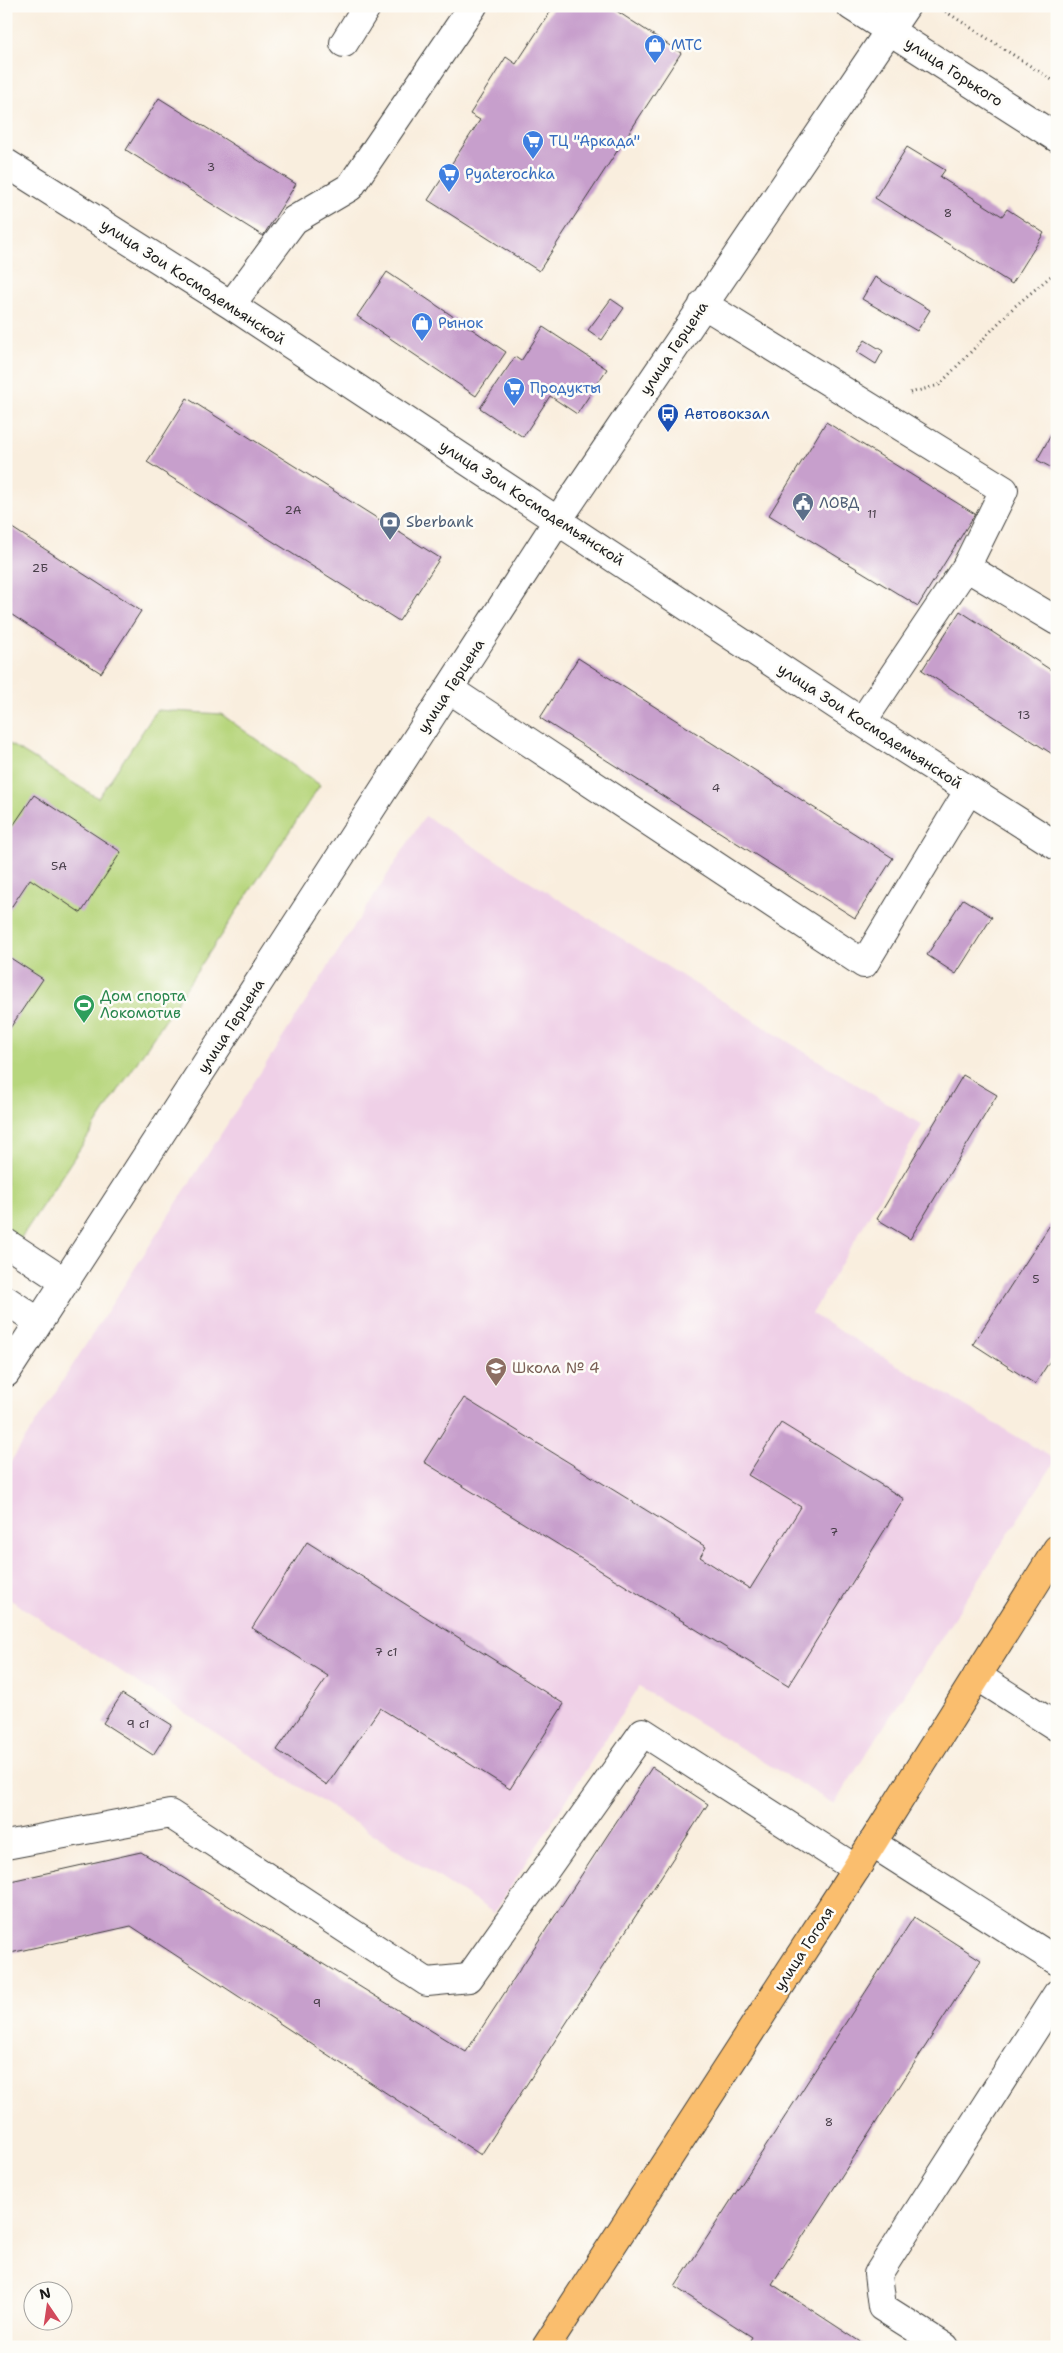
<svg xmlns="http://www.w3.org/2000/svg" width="1063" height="2353" font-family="'Shantell Sans',sans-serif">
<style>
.built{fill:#efd0e7}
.green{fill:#b7d67d;stroke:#6a794c}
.building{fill:#c79fcc}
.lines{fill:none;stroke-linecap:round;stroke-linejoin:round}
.minor-casing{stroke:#3d3c39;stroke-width:30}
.major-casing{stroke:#3d3c39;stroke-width:30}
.path{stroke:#3d3c39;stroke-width:3;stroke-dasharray:1 4;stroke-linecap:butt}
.minor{stroke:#fff;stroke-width:28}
.major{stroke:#fabe6e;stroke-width:28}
.labels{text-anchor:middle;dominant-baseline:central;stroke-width:5;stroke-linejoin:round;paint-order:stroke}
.number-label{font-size:12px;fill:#473d48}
.shop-label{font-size:15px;fill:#366cbe;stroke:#fdfcf7;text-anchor:start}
.street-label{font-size:15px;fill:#1c1c1c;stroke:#fdfcf7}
.transit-label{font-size:15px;fill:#164399;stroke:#fdfcf7;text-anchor:start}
.service-label{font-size:15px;fill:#4e5e75;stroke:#fdfcf7;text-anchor:start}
.leisure-label{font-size:15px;fill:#27864d;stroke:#fdfcf7;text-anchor:start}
.education-label{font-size:15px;fill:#785e54;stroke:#fdfcf7;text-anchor:start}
</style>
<rect width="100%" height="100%" fill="#fdfcf7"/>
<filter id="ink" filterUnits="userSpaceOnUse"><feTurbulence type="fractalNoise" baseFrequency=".02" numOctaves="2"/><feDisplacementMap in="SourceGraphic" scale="10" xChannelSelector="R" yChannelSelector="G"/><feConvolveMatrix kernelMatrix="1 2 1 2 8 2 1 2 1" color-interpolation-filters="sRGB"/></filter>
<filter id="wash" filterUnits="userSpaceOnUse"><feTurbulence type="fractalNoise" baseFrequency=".0096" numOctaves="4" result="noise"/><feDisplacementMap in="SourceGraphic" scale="20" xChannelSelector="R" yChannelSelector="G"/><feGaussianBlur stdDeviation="1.12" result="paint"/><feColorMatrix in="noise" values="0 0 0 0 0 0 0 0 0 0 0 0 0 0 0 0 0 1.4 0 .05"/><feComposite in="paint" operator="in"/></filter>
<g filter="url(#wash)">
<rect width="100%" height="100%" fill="#f9eede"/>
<path class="built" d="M425 816 922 1125 812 1314 1056 1460 834 1804 639 1687 494 1913 6 1597V1469Z"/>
<path class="green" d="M157 710 221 714 320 785 11 1253 6 1251V742L98 798Z"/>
<g id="blocks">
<path class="building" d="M554 6H609L681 53 539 271 428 200 480 120 470 114 506 57 516 64Z
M159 98 296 184 263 236 126 150Z
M907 147 945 170 940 177 1002 216 1007 209 1044 233 1012 284 875 198Z
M387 272 506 352 476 396 357 316Z
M875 277 930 310 917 331 862 299Z
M611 299 624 308 602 340 588 330Z
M543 327 607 369 577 414 550 396 523 437 480 408 515 357 521 361Z
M865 340 883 351 876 364 857 352Z
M187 398 440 558 399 621 147 462Z
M826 422 975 514 918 606 769 515Z
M1051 435 1057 438V465L1054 469 1037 460Z
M6 524 141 611 101 673 6 611Z
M960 611 1057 674V757L922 670Z
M578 658 893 858 855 918 540 718Z
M34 795 121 852 81 913 30 879 6 915V836Z
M963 899 992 917 956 974 927 955Z
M6 955 43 979 6 1034Z
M963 1075 997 1095 910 1239 877 1219Z
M1057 1214V1350L1035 1384 973 1344Z
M464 1398 706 1547 700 1557 750 1589 801 1507 748 1475 781 1423 904 1499 788 1686 424 1462Z
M307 1542 564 1704 510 1789 380 1708 327 1785 277 1750 328 1676 252 1628Z
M122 1694 172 1725 153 1755 103 1723Z
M652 1767 708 1804 481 2155 131 1926 6 1954V1882L141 1852 466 2052Z
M914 1917 981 1960 772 2284 868 2347H746L752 2337 675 2287Z"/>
</g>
</g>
<g filter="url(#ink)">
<use href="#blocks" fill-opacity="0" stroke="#3d3c39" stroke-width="1"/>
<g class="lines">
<g class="minor-casing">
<path id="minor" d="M851 6 1057 138
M344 43 367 6
M6 163 231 305 862 722 1057 846
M703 304 1004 490 966 567 862 722
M231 305 294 220 350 187 473 6
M966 567 1057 621
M449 689 864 964 969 790
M6 1243 65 1282
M6 1300 39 1322
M6 1373 558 520 906 6
M977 1676 1057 1727
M872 1843 1057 1961
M6 1845 170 1814 427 1982 469 1978 643 1732 856 1869
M945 2347 882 2307 878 2274 1057 1994"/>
</g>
<g class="major-casing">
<path id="major" d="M546 2347 856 1869 1057 1549"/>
</g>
<path class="path" d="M937 6 1057 83
M910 393 939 385 1014 307 1057 271"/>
<use href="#minor" class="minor"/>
<use href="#major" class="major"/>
</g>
</g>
<defs>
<g id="shop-pin" transform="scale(1.125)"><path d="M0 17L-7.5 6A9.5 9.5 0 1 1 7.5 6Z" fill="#3f7fe0" stroke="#fdfcf7"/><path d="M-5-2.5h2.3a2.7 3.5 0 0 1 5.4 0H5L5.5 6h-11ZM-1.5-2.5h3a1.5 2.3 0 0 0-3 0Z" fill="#fff"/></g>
<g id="supermarket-pin" transform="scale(1.125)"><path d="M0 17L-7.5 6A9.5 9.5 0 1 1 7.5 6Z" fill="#3f7fe0" stroke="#fdfcf7"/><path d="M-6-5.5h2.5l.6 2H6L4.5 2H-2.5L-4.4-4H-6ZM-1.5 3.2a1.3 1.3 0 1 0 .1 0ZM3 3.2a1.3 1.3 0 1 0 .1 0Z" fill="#fff"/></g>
<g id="bus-pin" transform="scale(1.125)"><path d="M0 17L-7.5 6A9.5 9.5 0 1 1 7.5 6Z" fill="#1a4fb4" stroke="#fdfcf7"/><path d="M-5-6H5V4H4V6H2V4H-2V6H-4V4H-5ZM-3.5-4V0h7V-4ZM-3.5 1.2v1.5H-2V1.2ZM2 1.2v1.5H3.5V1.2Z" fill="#fff"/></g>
<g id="civic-pin" transform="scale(1.125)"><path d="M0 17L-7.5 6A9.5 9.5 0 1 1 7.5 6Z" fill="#5c6f8a" stroke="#fdfcf7"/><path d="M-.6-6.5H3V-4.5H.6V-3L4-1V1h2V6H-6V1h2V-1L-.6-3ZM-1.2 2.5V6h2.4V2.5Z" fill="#fff"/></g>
<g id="bank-pin" transform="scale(1.125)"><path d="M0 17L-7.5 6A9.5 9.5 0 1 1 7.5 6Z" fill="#5c6f8a" stroke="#fdfcf7"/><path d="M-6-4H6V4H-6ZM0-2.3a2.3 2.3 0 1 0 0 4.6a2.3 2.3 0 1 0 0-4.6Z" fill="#fff"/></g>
<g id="stadium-pin" transform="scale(1.125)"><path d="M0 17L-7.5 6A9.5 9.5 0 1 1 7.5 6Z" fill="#2e9e5b" stroke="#fdfcf7"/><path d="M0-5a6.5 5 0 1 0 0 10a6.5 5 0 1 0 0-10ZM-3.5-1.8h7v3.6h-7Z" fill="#fff"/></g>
<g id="school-pin" transform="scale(1.125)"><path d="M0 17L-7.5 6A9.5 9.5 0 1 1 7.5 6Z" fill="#8d6e63" stroke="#fdfcf7"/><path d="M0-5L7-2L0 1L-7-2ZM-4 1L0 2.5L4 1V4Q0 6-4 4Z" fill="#fff"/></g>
</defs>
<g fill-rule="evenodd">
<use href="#shop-pin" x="655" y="45"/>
<use href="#supermarket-pin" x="533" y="141"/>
<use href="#supermarket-pin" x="449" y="174"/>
<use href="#shop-pin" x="422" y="323"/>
<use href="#supermarket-pin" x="514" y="388"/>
<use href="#bus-pin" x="668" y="414"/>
<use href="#civic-pin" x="803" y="503"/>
<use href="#bank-pin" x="390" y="522"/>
<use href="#stadium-pin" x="84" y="1005"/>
<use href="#school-pin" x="496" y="1368"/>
</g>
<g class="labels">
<g class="number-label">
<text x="211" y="167">3</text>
<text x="948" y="213">8</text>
<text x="293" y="510">2А</text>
<text x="872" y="514">11</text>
<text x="40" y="568">2Б</text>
<text x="1024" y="715">13</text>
<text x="716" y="788">4</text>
<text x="59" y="866">5А</text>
<text x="1036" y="1279">5</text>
<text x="834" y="1532">7</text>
<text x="386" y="1652">7 с1</text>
<text x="138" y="1724">9 с1</text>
<text x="317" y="2003">9</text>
<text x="829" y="2122">8</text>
</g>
<g class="shop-label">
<text x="671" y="45">МТС</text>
<text x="549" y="141">ТЦ "Аркада"</text>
<text x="465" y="174">Pyaterochka</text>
<text x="438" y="323">Рынок</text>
<text x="530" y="388">Продукты</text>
</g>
<g class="street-label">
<text transform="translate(954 72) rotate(33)">улица Горького</text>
<text transform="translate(193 282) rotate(33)">улица Зои Космодемьянской</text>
<text transform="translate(674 348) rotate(-56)">улица Герцена</text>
<text transform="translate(532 503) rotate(33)">улица Зои Космодемьянской</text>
<text transform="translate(451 686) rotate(-57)">улица Герцена</text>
<text transform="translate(870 726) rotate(33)">улица Зои Космодемьянской</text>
<text transform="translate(231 1026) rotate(-57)">улица Герцена</text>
<text transform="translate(804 1949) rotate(-57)">улица Гоголя</text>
</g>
<g class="transit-label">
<text x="684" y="414">Автовокзал</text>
</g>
<g class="service-label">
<text x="819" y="503">ЛОВД</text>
<text x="406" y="522">Sberbank</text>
</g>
<g class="leisure-label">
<text x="100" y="996">Дом спорта<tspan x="100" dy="17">Локомотив</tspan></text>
</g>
<g class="education-label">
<text x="512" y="1368">Школа № 4</text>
</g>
</g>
<rect width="1063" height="2353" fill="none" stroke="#fdfcf7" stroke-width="25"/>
<g transform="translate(48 2306) rotate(347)"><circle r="24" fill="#fdfcf7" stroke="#a3a29f"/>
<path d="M0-4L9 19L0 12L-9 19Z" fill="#d1495b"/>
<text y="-8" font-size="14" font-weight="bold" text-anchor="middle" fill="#1c1c1c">N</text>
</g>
</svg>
